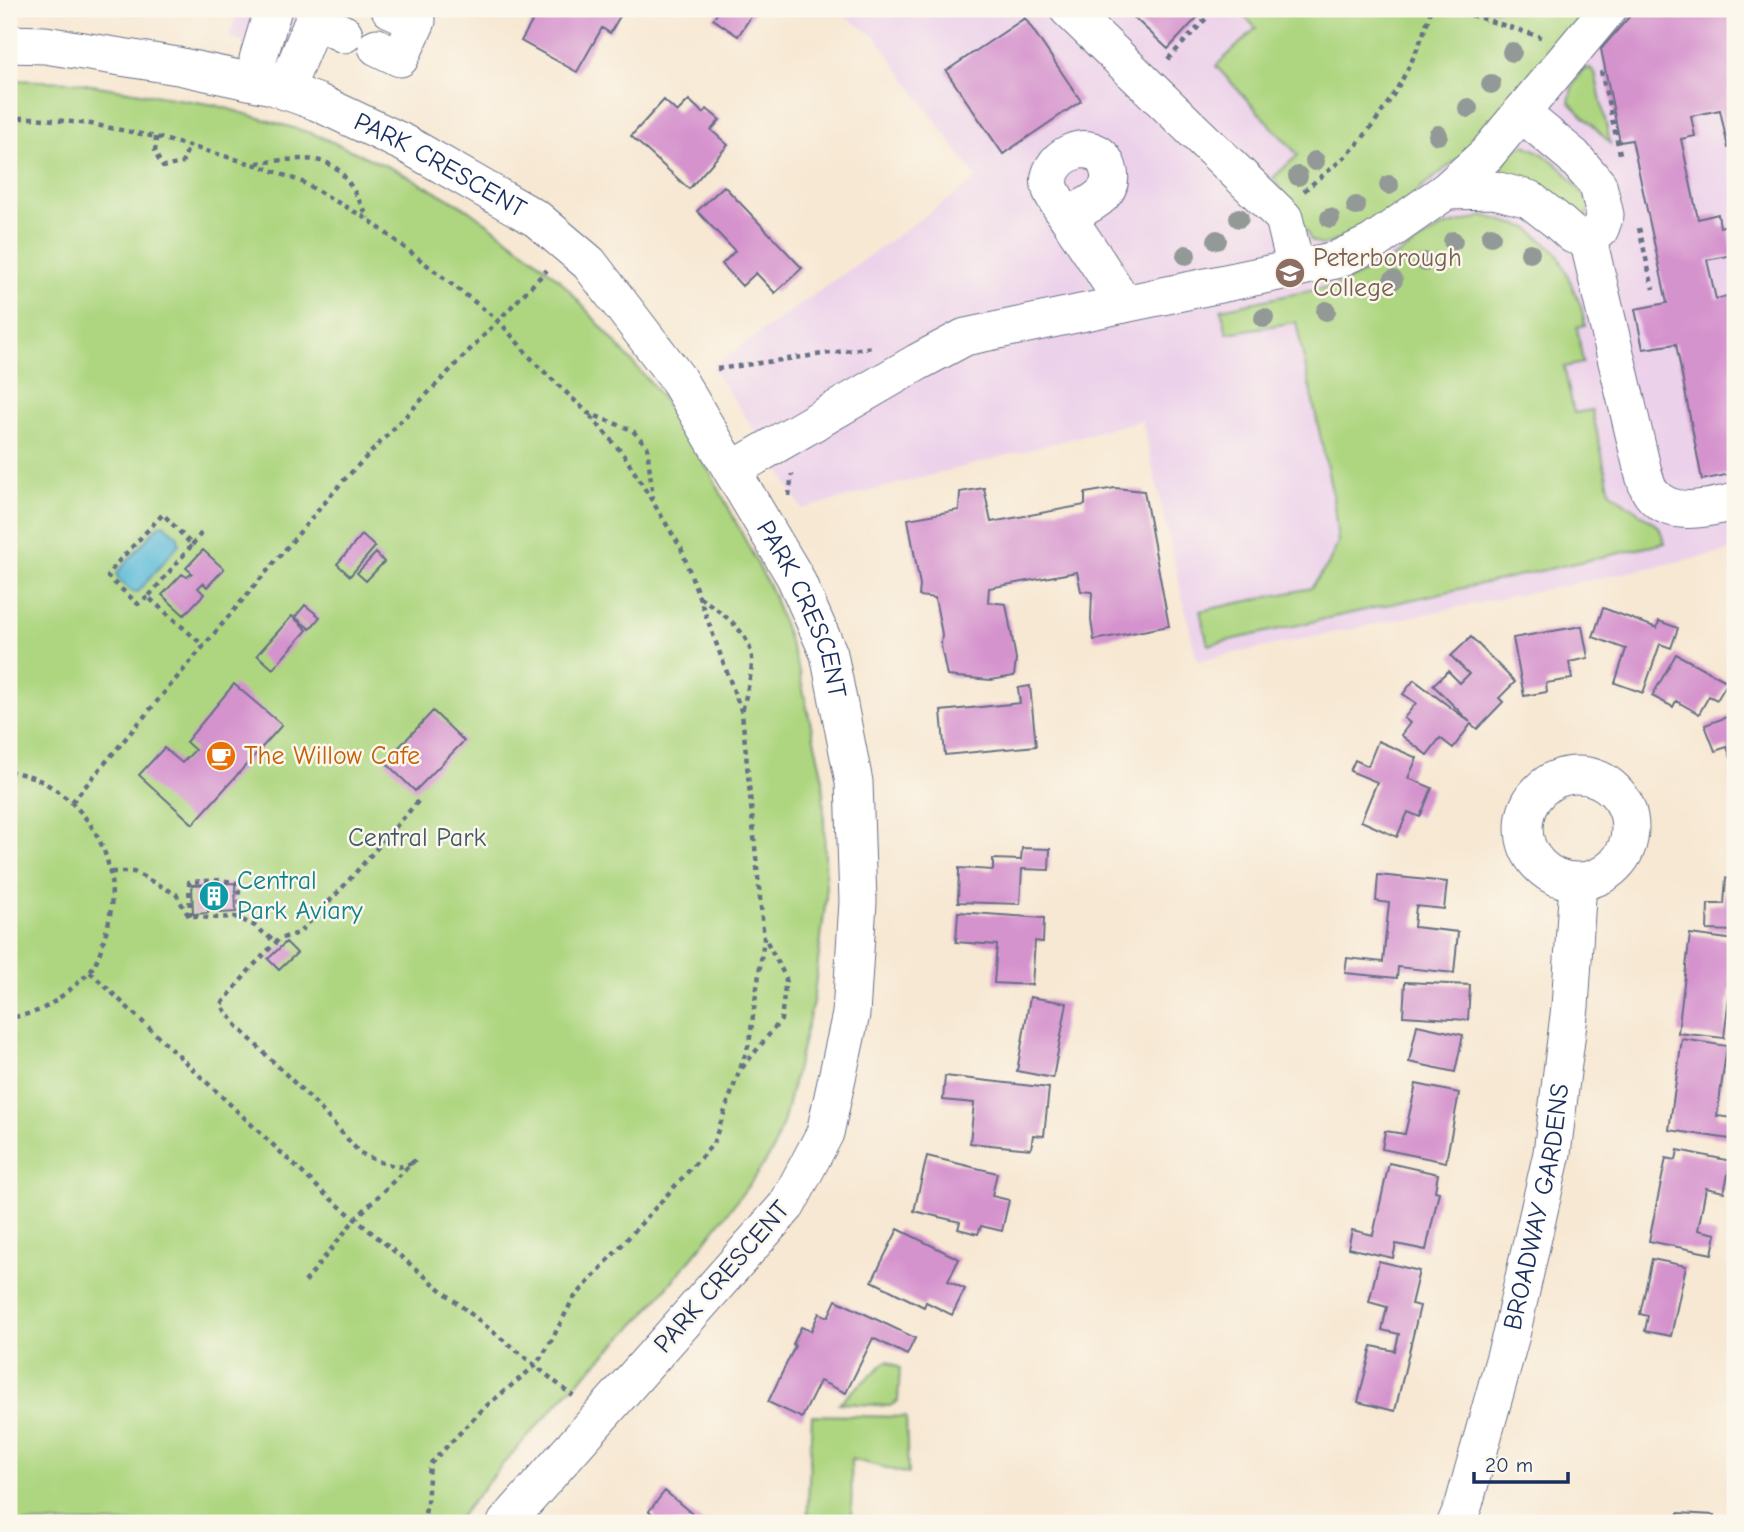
<svg xmlns="http://www.w3.org/2000/svg" width="1744" height="1532" font-family="'Comic Neue',sans-serif">
<style>
.built{fill:#ecd1ea}
.green{fill:#aed680;stroke:#64826f;stroke-width:2}
.water{fill:#59b9d8;stroke:#3a749b;stroke-width:2}
.building{fill:#d593cd}
.lines{fill:none;stroke-linecap:round;stroke-linejoin:round}
.minor-casing{stroke:#687087;stroke-width:39}
.path{stroke:#687087;stroke-width:4.5;stroke-dasharray:5 5;stroke-linecap:butt}
.minor{stroke:#fff;stroke-width:37}
.tree{fill:#929997}
.labels{text-anchor:middle;dominant-baseline:central;stroke-width:5;stroke-linejoin:round;paint-order:stroke}
.street-label{font-size:26px;fill:#1b2f5e;stroke:#fbf7ec}
.education-label{font-size:26px;fill:#785e54;stroke:#fbf7ec;text-anchor:start}
.food-label{font-size:26px;fill:#c56008;stroke:#fbf7ec;text-anchor:start}
.park-label{font-size:26px;fill:#405966;stroke:#fbf7ec}
.culture-label{font-size:26px;fill:#0d838f;stroke:#fbf7ec;text-anchor:start}
</style>
<rect width="100%" height="100%" fill="#fbf7ec"/>
<filter id="ink" filterUnits="userSpaceOnUse"><feTurbulence type="fractalNoise" baseFrequency=".0143" numOctaves="2"/><feDisplacementMap in="SourceGraphic" scale="14" xChannelSelector="R" yChannelSelector="G"/><feConvolveMatrix kernelMatrix="1 2 1 2 8 2 1 2 1" color-interpolation-filters="sRGB"/></filter>
<filter id="wash" filterUnits="userSpaceOnUse"><feTurbulence type="fractalNoise" baseFrequency=".00686" numOctaves="4" result="noise"/><feDisplacementMap in="SourceGraphic" scale="28" xChannelSelector="R" yChannelSelector="G"/><feGaussianBlur stdDeviation="1.57" result="paint"/><feColorMatrix in="noise" values="0 0 0 0 0 0 0 0 0 0 0 0 0 0 0 0 0 1.4 0 .05"/><feComposite in="paint" operator="in"/></filter>
<g filter="url(#wash)">
<rect width="100%" height="100%" fill="#f7e8d3"/>
<path class="built" d="M238 9H304L290 58 229 37Z
M833 9H1735V550L1197 661 1142 420 802 509 764 444 712 367 977 179 875 36Z"/>
<path class="green" d="M1237 9H1589L1471 148 1374 226 1323 246 1311 240 1294 209 1273 178 1298 155 1216 66 1256 28Z
M1590 68 1595 73 1610 143 1569 102 1572 88 1581 71Z
M9 80 73 82 215 105 314 134 400 172 469 210 533 257 561 281 656 389 711 474 772 592 798 667 823 779 826 898 813 1002 784 1120 772 1152 752 1181 703 1244 646 1313 568 1392 501 1466 455 1523H9Z
M1524 145C1558 158 1571 178 1592 207L1584 219 1503 176C1498 162 1511 151 1524 145Z
M1485 216 1528 228 1558 254 1581 306 1585 325 1577 327 1583 363 1564 367 1574 413 1592 410 1610 492 1659 527 1665 543 1208 645 1200 611 1311 588 1329 563 1338 542 1333 496 1296 322 1227 333 1221 309 1338 285 1383 264 1443 227Z
M887 1361 900 1368 898 1401 890 1406 839 1403Z
M812 1415 906 1417 908 1474 851 1459 852 1523H841L840 1519H817L816 1523H807Z"/>
<path class="water" d="M164 524 178 537 179 544 138 592 131 591 118 579 117 573 159 525Z"/>
<g id="blocks">
<path class="building" d="M526 9H619L623 11 610 33 602 28 577 72 521 41 534 18 524 12Z
M721 9H756L738 36 713 19Z
M1125 9H1205L1168 49Z
M1636 9H1735V147L1728 148 1720 110 1691 116 1695 136 1681 139 1698 219 1718 214 1720 227 1727 225 1733 255 1707 260 1716 299 1735 294V473L1702 480 1676 344 1643 349 1635 309 1667 303 1632 140 1620 142 1601 49Z
M1025 18 1081 101 1003 154 946 71Z
M664 100 677 112 689 100 703 113 707 109 720 120 711 130 728 145 689 189 631 136Z
M724 186 802 268 775 293 756 273 742 286 722 264 735 251 697 211Z
M984 488 991 522 1085 505V493L1115 488 1144 491 1169 626 1094 640 1091 620 1092 592 1081 591 1077 572 989 588 988 602 1006 604 1016 659 1014 676 991 680 947 676 941 646 942 634 935 598 919 596 920 585 908 519 959 510 960 492Z
M362 535 375 547 350 576 337 564Z
M203 550 224 569 207 587 203 583 198 588 204 594 184 615 162 595 182 574 187 577 192 573 186 568Z
M376 553 384 562 366 581 357 573Z
M305 605 320 617 310 629 295 617Z
M1603 608 1657 628 1659 621 1678 628 1671 648 1660 644 1643 693 1615 683 1626 649 1593 637Z
M292 616 307 630 273 669 257 655Z
M1582 626 1588 658 1569 662 1572 679 1546 683 1547 692 1524 696 1513 638Z
M1471 637 1515 682 1499 698 1503 702 1477 729 1471 724 1453 748 1440 738 1427 755 1401 735 1410 723 1404 718 1416 703 1403 694 1414 680 1470 722 1433 685 1448 671 1460 683 1469 674 1451 656Z
M1676 654 1728 682 1717 700 1709 696 1699 714 1676 701 1673 707 1652 696Z
M234 684 282 725 193 824 139 775 164 748 182 763 195 750 186 742Z
M1030 686 1036 746 945 755 941 711 1020 703 1018 688Z
M433 711 464 741 415 791 385 762Z
M1735 714V769L1727 747 1715 751 1705 725Z
M1378 741 1417 758 1408 778 1432 788 1420 817 1408 812 1397 837 1361 821 1377 782 1350 771 1355 760 1368 766Z
M1022 848 1050 849 1049 870 1022 869 1020 904 958 902 959 868 993 870V859L1021 860Z
M1378 875 1447 882 1444 909 1416 906 1414 927 1458 932 1454 973 1398 967 1397 978 1345 973 1347 958 1383 962 1389 903 1376 901Z
M1726 878 1735 879V931L1707 930 1708 904H1724Z
M235 883 236 912 221 913V907L208 908V913L193 914 192 885Z
M958 912 1044 918 1043 942 1035 941 1032 985 994 983 997 945 956 942Z
M1690 934 1735 940V989H1730L1724 1038 1678 1033Z
M286 942 297 953 279 970 268 959Z
M1405 982 1470 985 1468 1020 1403 1016Z
M1030 997 1067 1003 1053 1078 1017 1071Z
M1417 1025 1463 1035 1455 1072 1409 1062Z
M1682 1039 1727 1046 1717 1116 1733 1118 1730 1139 1669 1130Z
M945 1076 1049 1088 1044 1136 1033 1135 1031 1149 970 1143 974 1103 943 1100Z
M1416 1084 1459 1093 1446 1162 1382 1149 1385 1131 1405 1134Z
M1678 1150 1731 1161 1724 1192 1706 1188 1698 1230 1716 1234 1712 1254 1649 1241 1666 1158 1676 1160Z
M927 1156 997 1173 992 1196 1009 1200 1002 1231 981 1226 978 1234 958 1229 960 1222 914 1211Z
M1389 1163 1438 1174 1435 1191 1439 1192 1426 1250 1396 1244 1393 1258 1348 1248 1352 1230 1373 1235Z
M898 1229 959 1259 948 1281 965 1289 952 1315 926 1302 924 1307 872 1281Z
M1652 1259 1686 1266 1671 1336 1645 1331 1648 1316 1640 1314Z
M1379 1261 1419 1271 1411 1304 1420 1306 1395 1411 1358 1402 1372 1346 1395 1351 1399 1334 1382 1330 1387 1307 1369 1302Z
M836 1300 915 1338 907 1355 873 1338 846 1393 820 1381 802 1418 768 1402 795 1346 793 1344 801 1327 811 1331 819 1313 828 1317Z
M665 1491 703 1523H651L656 1517 649 1511Z
M1678 1513 1714 1515 1713 1523H1678Z
M1144 1518 1165 1520 1164 1523H1144Z
M816 1519H841V1523H816Z
M1376 1520 1394 1521V1523H1376Z"/>
</g>
</g>
<g filter="url(#ink)">
<use href="#blocks" fill-opacity="0" stroke="#687087" stroke-width="2"/>
<g class="lines">
<g class="minor-casing">
<g id="minor">
<path d="M1068 9 1284 218 1296 268"/>
<path d="M314 20 344 34"/>
<path id="s1" d="M9 44 45 45 178 66 272 86 317 102 406 144 537 219 589 263 677 378 795 577 829 654 854 782 858 902 851 1014 825 1133 787 1205 506 1523"/>
<path d="M377 47 400 58 417 21 390 9"/>
<path d="M260 83 258 59 273 9"/>
<path d="M285 91 318 9"/>
<path d="M1521 113 1573 156 1598 185 1605 215 1600 229 1588 239 1573 235 1555 219 1529 199 1495 190 1446 191 1487 154Z"/>
<path d="M1521 113 1608 9"/>
<path d="M1067 216C1086 206 1117 196 1108 168 1095 130 1040 158 1051 190 1056 202 1067 215 1074 227 1091 252 1108 278 1124 304"/>
<path d="M1588 239 1643 472C1645 478 1647 487 1651 493 1670 519 1709 508 1735 502"/>
<path d="M732 470 918 362 965 337 1336 260 1372 243 1446 191"/>
<circle cx="1577" cy="828" r="53"/>
<path id="s2" d="M1456 1523 1464 1504 1511 1335 1552 1153 1570 1007 1578 882"/>
</g>
</g>
<path class="path" d="M1452 9 1541 37
M1168 59 1215 9
M1601 71 1621 158
M9 118H35L91 124 156 137 189 146 263 167 302 182 369 220 498 320 537 365 588 413 632 430 647 446 653 499
M156 137 155 153 163 167 182 163 189 146
M257 163C280 161 316 153 336 168 349 178 361 204 368 218
M1304 191C1320 177 1338 164 1353 149 1387 111 1418 59 1431 9
M1639 228 1653 289
M717 369 873 347
M789 496 792 474
M192 545 203 531
M148 597 138 604 108 577 115 565 163 514 192 545 148 597 204 646
M700 597C721 613 749 630 752 658 753 671 745 699 742 712
M9 771C19 774 31 775 39 780 96 809 125 870 106 932 102 945 99 960 90 971 81 982 53 1004 40 1010 30 1014 19 1016 9 1018
M72 802 343 481 547 270
M111 872H134L176 894 188 915 209 918 236 917 255 926 275 942
M190 916 189 882 221 880 238 883 241 919
M90 972 326 1195 456 1302 573 1396
M742 1068 781 1020 786 978 765 938
M412 1163 399 1167 380 1162 360 1153 315 1103 237 1026 221 1005 251 968 279 939 299 933 342 888 420 799
M305 1282 355 1219 415 1160
M423 1523 427 1504 430 1464 485 1407 535 1366 548 1347 573 1299 713 1144 749 1044 764 939 742 713 681 548 624 455 588 413"/>
<use href="#minor" class="minor"/>
</g>
<g class="tree">
<circle cx="1512" cy="52" r="10"/>
<circle cx="1491" cy="84" r="10"/>
<circle cx="1468" cy="108" r="10"/>
<circle cx="1438" cy="135" r="10"/>
<circle cx="1315" cy="161" r="10"/>
<circle cx="1298" cy="176" r="10"/>
<circle cx="1389" cy="185" r="10"/>
<circle cx="1356" cy="206" r="10"/>
<circle cx="1239" cy="218" r="10"/>
<circle cx="1330" cy="218" r="10"/>
<circle cx="1491" cy="236" r="10"/>
<circle cx="1217" cy="240" r="10"/>
<circle cx="1453" cy="241" r="10"/>
<circle cx="1530" cy="253" r="10"/>
<circle cx="1186" cy="255" r="10"/>
<circle cx="1425" cy="262" r="10"/>
<circle cx="1393" cy="280" r="10"/>
<circle cx="1326" cy="311" r="10"/>
<circle cx="1264" cy="318" r="10"/>
</g>
</g>
<defs>
<g id="university-disc" transform="scale(1.575)"><circle r="9.5" fill="#8d6e63" stroke="#fbf7ec"/><path d="M0-5L7-2L0 1L-7-2ZM-4 1L0 2.5L4 1V4Q0 6-4 4Z" fill="#fff"/></g>
<g id="cafe-disc" transform="scale(1.575)"><circle r="9.5" fill="#e8710a" stroke="#fbf7ec"/><path d="M-5.5-4.5H6V0H3Q3 3.5 0 3.5H-2.5Q-5.5 3.5-5.5 0ZM3-3.2v2h1.7v-2ZM-6 4.5H4V6H-6Z" fill="#fff"/></g>
<g id="building-disc" transform="scale(1.575)"><circle r="9.5" fill="#0f9aa8" stroke="#fbf7ec"/><path d="M-4-6H4V6H1V3H-1V6H-4ZM-2.5-4.3h1.7v1.8h-1.7ZM.8-4.3h1.7v1.8H.8ZM-2.5-1h1.7V.8h-1.7ZM.8-1h1.7V.8H.8Z" fill="#fff"/></g>
</defs>
<g fill-rule="evenodd">
<use href="#university-disc" x="1290" y="273"/>
<use href="#cafe-disc" x="221" y="756"/>
<use href="#building-disc" x="214" y="896"/>
</g>
<g class="labels">
<g class="street-label">
<text stroke="none"><textPath href="#s1" startOffset="453">PARK CRESCENT</textPath></text>
<text stroke="none"><textPath href="#s1" startOffset="1041">PARK CRESCENT</textPath></text>
<text stroke="none"><textPath href="#s2" startOffset="327">BROADWAY GARDENS</textPath></text>
<text transform="translate(722 1277) rotate(-49)">PARK CRESCENT</text>
</g>
<g class="education-label">
<text x="1313" y="258">Peterborough<tspan x="1313" dy="30">College</tspan></text>
</g>
<g class="food-label">
<text x="244" y="756">The Willow Cafe</text>
</g>
<g class="park-label">
<text x="417" y="838">Central Park</text>
</g>
<g class="culture-label">
<text x="237" y="881">Central<tspan x="237" dy="30">Park Aviary</tspan></text>
</g>
</g>
<rect width="1744" height="1532" fill="none" stroke="#fbf7ec" stroke-width="35"/>
<path d="M1474 1472v10h94v-10" fill="none" stroke="#1b2f5e" stroke-width="3.5"/>
<text x="1485" y="1472" font-size="21" fill="#1b2f5e" stroke="#fbf7ec" stroke-width="5" paint-order="stroke">20 m</text>
</svg>
